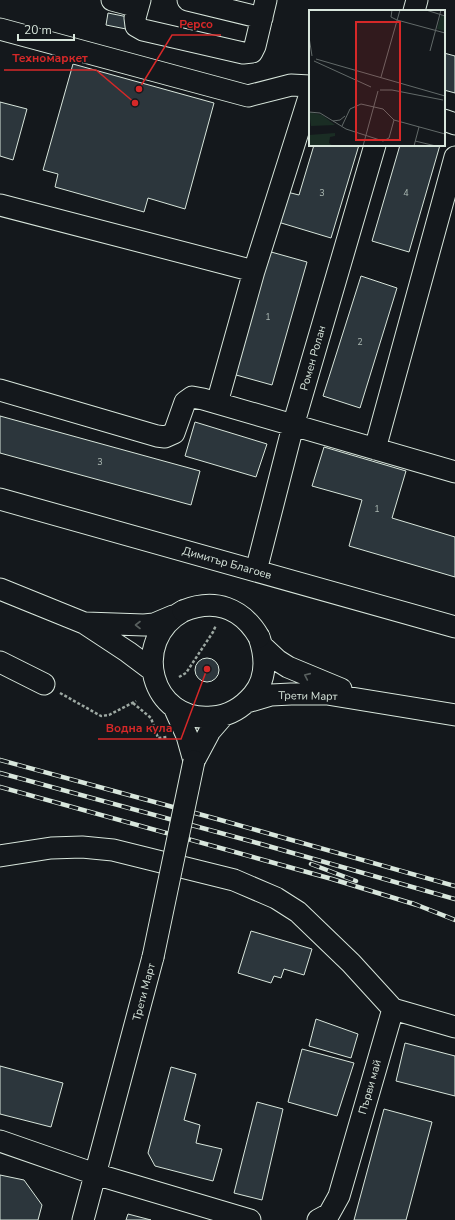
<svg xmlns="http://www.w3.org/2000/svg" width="455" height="1220" font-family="'Nunito Sans',sans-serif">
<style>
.building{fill:#2c363c;stroke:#d8e6dc}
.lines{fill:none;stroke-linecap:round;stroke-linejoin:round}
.minor-casing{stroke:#d8e6dc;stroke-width:23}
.path{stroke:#9da8a2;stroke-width:2.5;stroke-dasharray:3 2;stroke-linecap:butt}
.minor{stroke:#14181c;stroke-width:21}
.rail-casing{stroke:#d8e6dc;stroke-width:4.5}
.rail{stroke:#14181c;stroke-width:3;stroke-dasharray:9;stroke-linecap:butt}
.minor-bridge-casing{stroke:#d8e6dc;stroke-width:23;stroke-linecap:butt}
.minor-bridge{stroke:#14181c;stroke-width:21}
.oneway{stroke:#59605f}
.labels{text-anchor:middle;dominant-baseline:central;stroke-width:3;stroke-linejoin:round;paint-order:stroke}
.number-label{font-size:9px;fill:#adbab4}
.street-label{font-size:11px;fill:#d8e6dc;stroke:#14181c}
.inset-road{fill:none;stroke:#626a69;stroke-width:1}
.view{fill:#d62828;fill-opacity:0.15;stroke:#d62828;stroke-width:2}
.inset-edge{fill:none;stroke:#d8e6dc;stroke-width:2}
.leader{fill:none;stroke:#d62828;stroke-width:1.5}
.callout-dot{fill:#d62828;stroke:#14181c;stroke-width:1.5}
.callout-label{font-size:12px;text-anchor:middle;font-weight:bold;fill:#d62828;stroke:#14181c;stroke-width:3;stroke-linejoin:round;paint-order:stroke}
</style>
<rect width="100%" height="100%" fill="#14181c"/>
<path class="building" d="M108 13 128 17 126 29 106 25Z
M444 53 455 56V93L444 90Z
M73 64 214 103 185 209 148 198 144 212 55 187 58 174 43 170Z
M0 102 27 109 13 160 0 156Z
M314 145H359L331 238 278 222 287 192 299 195Z
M400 145H440L409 252 372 241Z
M264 250 307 262 272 385 229 373Z
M361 276 397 288 360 408 323 396Z
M0 416 200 471 191 505 0 453Z
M195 422 267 444 256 477 185 456Z
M324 447 406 471 392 518 455 537V577L349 546 362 500 312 486Z
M195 670a12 12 0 1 1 24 0a12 12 0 1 1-24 0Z
M251 931 312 949 304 975 284 969 281 978 274 976 271 983 238 973Z
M316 1019 358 1034 351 1058 309 1046Z
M405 1043 455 1056V1096L396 1081Z
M302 1049 354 1063 337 1116 288 1102Z
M0 1066 63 1083 51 1127 0 1114Z
M171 1067 196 1074 184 1120 200 1125 196 1143 222 1149 213 1181 155 1166 148 1153Z
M257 1102 283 1109 262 1200 234 1193Z
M384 1109 432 1122 406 1220H354Z
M0 1175 24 1180 42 1205 38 1220H0Z
M128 1214 151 1220H126Z"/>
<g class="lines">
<g class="minor-casing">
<path id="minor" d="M112 0 138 7
M140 0 135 18 136 26 143 30 243 53 252 52 255 46 266 0
M188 0 262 18
M414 11 417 0
M0 29 248 96 291 85 310 86
M444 120 455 124
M0 205 254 271
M0 390 157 436 165 437 174 433 185 402 192 397 203 399 455 472
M217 403 254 271 310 94
M375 449 455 157
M0 499 455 627
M256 571 293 426 375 145
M0 589 84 623 128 652 152 670
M183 611C129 641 151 723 212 717 229 716 242 708 253 695 267 678 266 657 259 637
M86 623 144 625 154 624 173 616
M262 646 277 660 288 667 341 689
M0 662 44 684
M247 702 271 695 291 694H327L455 715
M174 707 187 736 194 761
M194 761 210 731 223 716
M0 856 51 848 82 847 113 850 234 880 276 898 298 912 351 963 393 1009
M393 1009 455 1027
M0 1141 95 1174 250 1220
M83 1220 153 957
M318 1220 329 1214 339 1196 393 1009"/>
</g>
<path class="path" d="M179 677 186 673 213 632 216 625
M60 693 101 716 109 715 136 701
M133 703 151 718 158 738 167 737"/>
<use href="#minor" class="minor"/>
<g class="rail-casing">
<path id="rail" d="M0 760 217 819 455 886
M0 773 261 844 455 899
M0 787 332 879 417 905
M311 864 356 881
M412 903 455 920"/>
</g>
<use href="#rail" class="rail"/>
<g class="minor-bridge-casing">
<path id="minor-bridge" d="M183 611C215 598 242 608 259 637
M153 957 194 761"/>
</g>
<use href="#minor-bridge" class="minor-bridge"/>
</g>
<defs><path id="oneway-chevron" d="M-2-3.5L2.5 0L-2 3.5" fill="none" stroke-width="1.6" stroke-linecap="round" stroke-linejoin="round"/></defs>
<g class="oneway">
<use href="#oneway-chevron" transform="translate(138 625) rotate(180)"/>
<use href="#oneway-chevron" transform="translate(307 676) rotate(-156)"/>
</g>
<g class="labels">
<g class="number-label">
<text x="322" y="193">3</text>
<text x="406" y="193">4</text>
<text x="268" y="317">1</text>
<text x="360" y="342">2</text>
<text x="100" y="462">3</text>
<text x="377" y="509">1</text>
</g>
<g class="street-label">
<text transform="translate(313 358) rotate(-74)">Ромен Ролан</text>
<text transform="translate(227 563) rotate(16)">Димитър Благоев</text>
<text transform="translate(308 696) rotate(1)">Трети Март</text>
<text transform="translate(144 992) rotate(-75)">Трети Март</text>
<text transform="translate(370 1087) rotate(-74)">Първи май</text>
</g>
</g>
<g transform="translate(309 10)">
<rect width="136" height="136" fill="#14181c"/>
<path d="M132 5 136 6V21L128 19ZM0 102 13 105 26 115 2 116ZM26 123V126L21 127 20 133 24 136H0V125Z" fill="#1a2d24"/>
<path class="inset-road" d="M83 0 82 7 88 10 136 23M117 0 136 6M0 27 3 46M121 41 132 0M7 49 136 86M5 51 62 77M72 67 91 0M71 80H83L134 90M0 102 11 103 37 119 74 131 80 128 85 110M85 110 136 124M24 111 31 110 36 106M33 116 41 99 52 94 74 99 85 110M106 131 127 136M54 136 69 81M105 136 110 117"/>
<path class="view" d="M47 12H91V130H47Z"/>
<rect width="136" height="136" class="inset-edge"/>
</g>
<path class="leader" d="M139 89L172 35H221M135 103L96 70H4M207 669L181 739H98"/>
<g class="callout-dot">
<circle cx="139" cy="89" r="4"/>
<circle cx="135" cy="103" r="4"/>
<circle cx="207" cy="669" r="4"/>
</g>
<g class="callout-label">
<text x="196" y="28">Pepco</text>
<text x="50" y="62">Техномаркет</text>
<text x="139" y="732">Водна кула</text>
</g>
<path d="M18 34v6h56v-6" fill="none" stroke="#d8e6dc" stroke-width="2"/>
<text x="24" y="34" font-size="12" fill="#d8e6dc" stroke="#14181c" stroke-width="3" paint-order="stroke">20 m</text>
</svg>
